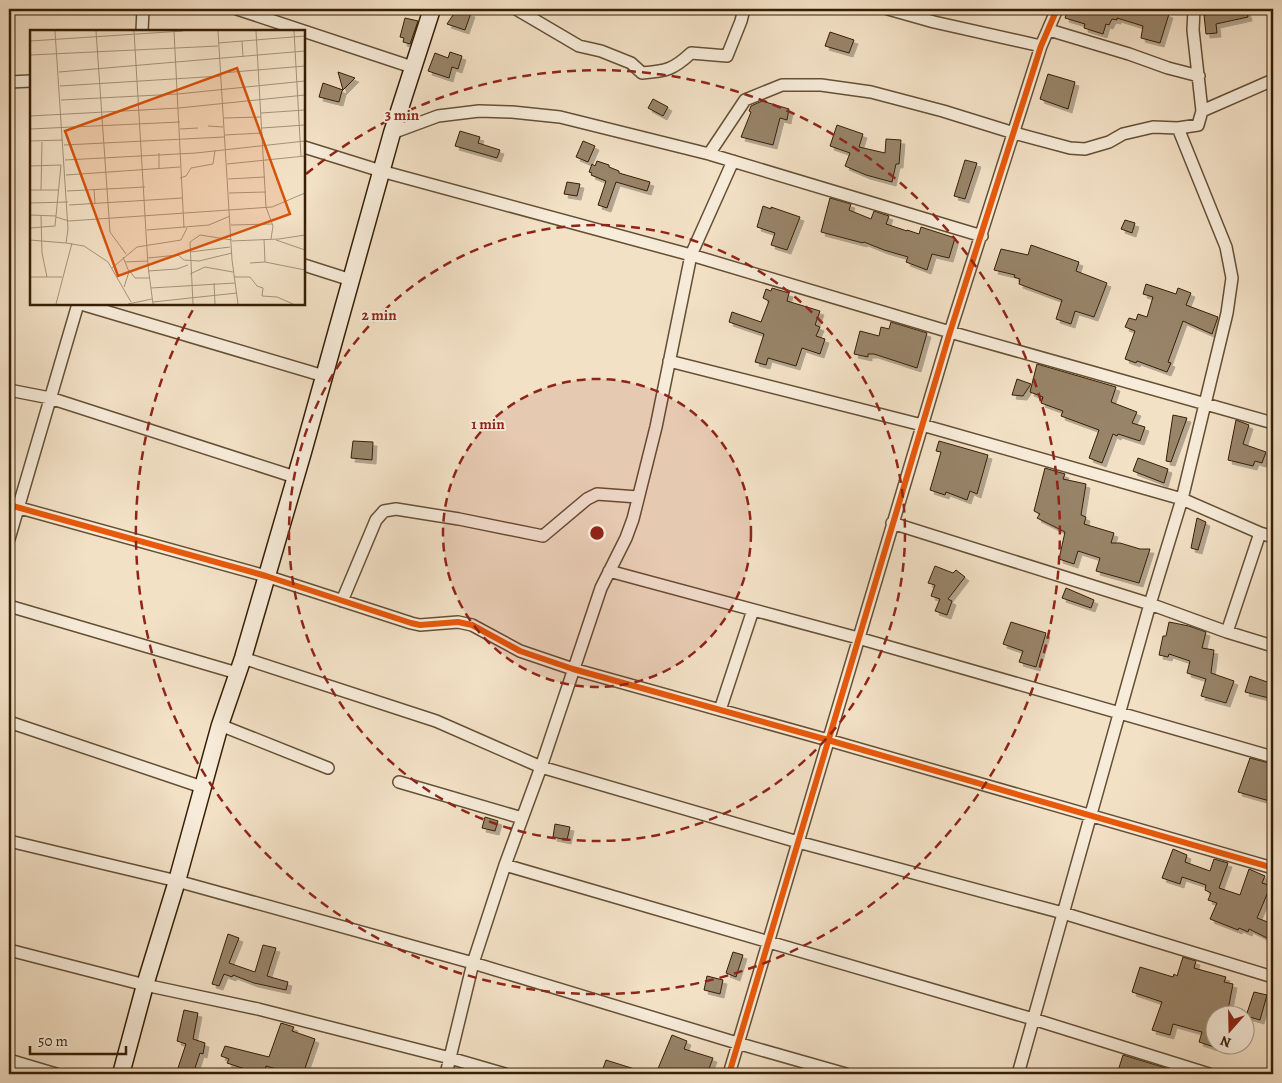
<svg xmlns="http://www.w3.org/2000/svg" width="1282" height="1083" font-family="Alegreya,serif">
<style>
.building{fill:#988469;stroke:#361f05;filter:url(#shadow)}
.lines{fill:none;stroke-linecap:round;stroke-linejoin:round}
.street-casing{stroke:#655035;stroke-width:14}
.secondary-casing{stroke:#361f05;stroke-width:19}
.street{stroke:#f7ecda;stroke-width:11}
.secondary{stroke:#f7ecda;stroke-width:16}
.cycleway-casing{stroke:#f7ecda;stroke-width:9}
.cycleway{stroke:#e8590c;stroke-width:6}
.ring{fill:none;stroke:#8f2418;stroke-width:2.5;stroke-dasharray:9 6}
.inset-road{fill:none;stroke:#a79379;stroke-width:1}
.view{fill:#d6530b;fill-opacity:0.15;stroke:#d6530b;stroke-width:2.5}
.inset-edge{fill:none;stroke:#361f05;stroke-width:2.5}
.centre{fill:#8f2418;stroke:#f7ecda;stroke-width:2.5}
.ring-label{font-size:15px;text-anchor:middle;font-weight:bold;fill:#8f2418;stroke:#f7ecda;stroke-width:4;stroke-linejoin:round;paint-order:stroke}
</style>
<defs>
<filter id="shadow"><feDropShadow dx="4" dy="4" stdDeviation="0" flood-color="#0004"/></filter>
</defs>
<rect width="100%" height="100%" fill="#f3e1c6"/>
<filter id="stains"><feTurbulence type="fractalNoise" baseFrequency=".004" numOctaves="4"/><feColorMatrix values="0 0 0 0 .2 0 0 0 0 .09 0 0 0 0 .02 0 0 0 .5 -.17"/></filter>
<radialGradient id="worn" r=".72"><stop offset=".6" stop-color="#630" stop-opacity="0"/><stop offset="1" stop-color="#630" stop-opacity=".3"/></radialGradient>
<path class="building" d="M457 9 471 13 465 30 447 24Z
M1068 9 1085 13 1086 9H1159V10L1169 14 1160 43 1141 38 1143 26 1117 18V20L1112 19 1109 25 1106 24 1103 34 1084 28 1085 24 1065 18Z
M1224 9H1246L1248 17 1216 24 1217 33 1206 34 1204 15 1225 12Z
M405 18 418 21 410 44 403 42 404 38 400 37Z
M830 32 854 40 849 53 825 46Z
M450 52 462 56 458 69 452 67 449 78 428 71 435 53 448 58Z
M338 72 355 78 342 91 339 102 319 97 323 83 343 90Z
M1048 74 1075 82 1068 109 1040 99Z
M653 99 668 107 663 116 648 108Z
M762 101 789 109 787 120 780 118 773 145 741 137 751 112 749 111 751 106Z
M837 125 863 134 859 147 885 153 886 139 901 140 899 164H896L892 182 866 175 845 166 850 153 830 146Z
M460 131 480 137 478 143 500 150 497 158 455 146Z
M583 141 595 146 588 162 576 157Z
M965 160 977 163 965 199 954 196Z
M597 161 609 165V167L619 171V173L650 182 647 191 616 182 607 208 598 205 606 181 591 175 592 173 589 172 592 164 595 166Z
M567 182 580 184 577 196 564 194Z
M830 198 851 204 849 210 871 219 874 211 889 216 886 224 907 231V230L919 234 921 227 955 238 949 258 932 254 927 270 906 262 908 257 884 250 864 242 863 243 821 232Z
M763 206 771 209V207L800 217 787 250 771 245 775 233 757 227Z
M1125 220 1135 223 1132 233 1121 229Z
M1031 245 1079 262 1076 271 1107 283 1094 317 1075 311 1071 324 1056 319 1062 300 1019 284 1020 279 1014 277 1015 275 994 270 1001 249 1028 255Z
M1146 284 1176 294 1178 288 1191 293 1186 305 1218 317 1212 334 1183 321 1168 362 1171 363 1167 372 1137 361 1136 363 1125 359 1135 331 1125 327 1129 318 1136 320 1138 314 1147 317 1153 297 1143 294Z
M772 288 789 293 787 301 820 311 815 325 820 327 816 336 825 339 820 354 802 348 796 366 768 358 766 365 755 362 764 334 729 322 732 312 761 322 769 301 763 298 766 289 771 291Z
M891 322 927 333 917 368 874 354H868V357L854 354 860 331 879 336 881 327 889 329Z
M1037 364 1116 387 1111 402 1137 412 1132 423 1145 427 1140 441 1118 434 1117 436 1113 434 1102 463 1089 458 1099 430 1061 416 1063 411 1041 403 1043 397 1030 392Z
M1017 379 1031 384 1023 396 1012 395Z
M1173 415 1187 418 1171 462 1166 461Z
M1236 420 1249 425 1243 444 1266 452 1262 463 1255 461 1253 466 1228 460Z
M353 441 373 442 372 460 351 458Z
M939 441 988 455 977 494 970 491 967 500 946 492 945 495 930 490 941 452 936 451Z
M1138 458 1168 469 1164 483 1133 471Z
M1045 468 1065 474 1063 479 1086 484 1081 515 1086 517 1084 524 1114 533 1111 543H1120L1140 549H1150L1139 583 1096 571 1100 558 1078 551 1074 564 1059 559 1065 532 1037 518 1040 514 1034 511Z
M1197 518 1206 522 1198 550 1191 548Z
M935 566 953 573 956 570 965 577 948 599 952 601 947 615 935 611 940 599 931 596 935 585 928 583Z
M1066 588 1094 600 1091 608 1062 598Z
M1011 622 1046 633 1036 667 1019 662 1023 651 1003 644Z
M1169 622 1189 626 1206 632 1202 648 1214 650 1211 673 1234 681 1226 703 1201 696 1206 679 1187 673 1190 661 1169 654 1168 657 1159 655 1163 636H1166Z
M1250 676 1273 684V699L1245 692Z
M1250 758 1273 764V802L1238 792Z
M485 817 498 821 495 831 482 828Z
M555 824 570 827 567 840 553 837Z
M1173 849 1187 855 1185 862 1210 871 1214 859 1228 863 1219 888 1240 895 1249 869 1265 876 1262 883 1269 885 1268 892 1257 918 1273 924 1269 939 1249 929 1248 932 1239 928 1238 930 1210 919 1217 903 1208 900 1211 893 1205 890 1206 885 1182 877 1180 884 1162 878Z
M228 934 239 938 229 963 255 972 263 945 276 948 267 976 288 982 286 990 254 983 233 975 232 977 224 974 219 986 212 984Z
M733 952 743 955 736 977 726 973Z
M1183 957 1196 961 1194 968 1226 977 1224 982 1233 984 1228 1010 1223 1009 1221 1016H1214V1047L1199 1042 1202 1032 1173 1024 1170 1035 1152 1030 1162 1002 1132 992 1140 967 1173 977 1174 974 1177 976Z
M707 976 723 980 720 994 704 990Z
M1254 992 1267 995 1260 1020 1246 1016Z
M184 1010 198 1013 193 1039 205 1043 203 1054 200 1053 193 1074H176L186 1044 177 1041Z
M281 1023 294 1027 292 1031 315 1039 303 1074H294L266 1066 264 1073 254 1070V1072L227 1063 229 1059 221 1056 225 1046 269 1057Z
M672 1035 687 1041 684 1049 713 1058 707 1074H660L661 1072 657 1071Z
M1123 1055 1169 1069 1167 1074H1117Z
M606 1060 644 1072V1074H601Z"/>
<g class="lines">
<g class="street-casing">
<path id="street" d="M237 9 412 67
M516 9 579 46 601 51 631 63 642 73C666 71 673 70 691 53L727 56 741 21 744 9
M888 9 934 22 1041 46
M1194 9 1193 30 1202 111
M1049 30 1129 54 1168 68 1199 76
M142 31 143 9
M9 82 31 81
M392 133 438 116 479 111 512 112 560 117 709 154 982 236
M304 147 381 171 691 255 950 332 1273 423
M709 154 745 100 782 85H821L871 92 943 111 1014 133 1070 148 1085 149 1109 142 1123 134 1153 127 1178 128 1198 125 1202 111 1273 80
M304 265 351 280
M81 304 324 376
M669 361 922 425 1182 499 1260 533 1273 537
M9 390 50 398 295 477
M9 505 266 576 411 623 420 625 458 622 472 625 520 651 573 669 828 740 1273 868
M892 523 1150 604 1227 632 1273 646
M9 539 78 304
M609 571 858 638 1273 757
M342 601 376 520 384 511 396 509 459 519 543 536 587 499 597 494 638 497
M9 606 237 673
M1227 632 1260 533
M243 658 436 721 541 767 798 842 1063 913 1273 977
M720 710 753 610
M9 722 202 787
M220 725 328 768
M399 782 522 818
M9 841 177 881 473 963 737 1043 846 1074
M505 865 1033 1019 1209 1074
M9 950 145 985 258 1009 450 1058 505 1074
M9 1060 56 1074
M446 1074 473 963 505 865 541 767 601 588 626 538 633 519 656 427 691 255 733 161
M729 1074 950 332 1041 46 1057 9
M1018 1074 1150 604 1182 499 1227 313 1232 278 1226 247 1178 128"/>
</g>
<g class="secondary-casing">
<path id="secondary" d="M121 1074 145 985 177 881 220 725 243 658 303 452 392 133 432 9"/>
</g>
<use href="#street" class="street"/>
<use href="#secondary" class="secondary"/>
<g class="cycleway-casing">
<path id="cycleway" d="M9 505 266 576 411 623 420 625 458 622 472 625 520 651 573 669 828 740 1273 868
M729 1074 950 332 1041 46 1057 9"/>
</g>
<use href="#cycleway" class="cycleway"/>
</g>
<circle cx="597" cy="533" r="154" fill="#8f2418" fill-opacity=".12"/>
<g class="ring">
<circle cx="597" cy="533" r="154"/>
<circle cx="597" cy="533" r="308"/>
<path d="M306 174A462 462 0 1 1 195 306"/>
</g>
<g transform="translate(30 30)">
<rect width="275" height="275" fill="#f3e1c6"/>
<path class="inset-road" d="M66 1 80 202 96 224M104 1 118 236 123 274M144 1 154 198M188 1 202 230 208 274M226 1 236 177 243 196 241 209M264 1 271 127M0 11 153 1M212 11 213 27M188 13 275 6M0 25 188 16M29 42 275 21M191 43 275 36M30 56 191 46M31 70 148 64 275 51M231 83 275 80M0 86 149 78 275 65M194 88 231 87M178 96 193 97M232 98 275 95M0 99 150 92M150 99 168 98M195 105 232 103M0 111 33 110M34 115 194 107M129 123V139M35 130 166 123 275 111M197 134 275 126M0 136 31 135M36 145 150 137M150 148 156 146 161 138 183 134 185 120M198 149 235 147M64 159 65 174M0 160H28M11 160 12 112M37 161 115 157M199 163 236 162M0 173 38 172M39 175 152 168M0 185 26 186M11 186 12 223 17 247M26 187 39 191 242 177 275 163M201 195 242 194M0 198 25 196 31 135M117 200 179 195 200 186M0 210 36 213 38 199 25 1M246 210 275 220M202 211 249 209 275 205M36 213 54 216 78 232 101 272M160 222 200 217M93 227 99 242 94 257M118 228 148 225 154 230 169 231 202 223M95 232 118 231M235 232 275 240M220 233 235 232 234 209M175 237 203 242M82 238 107 217 151 210 157 198M99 240 105 248H119M118 241 147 239 158 235M160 244 175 237M0 247H32M204 247H220L227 256 233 258 232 266 247 267 263 274M184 253 185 274M121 258 205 253M123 272 207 263M26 274 42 213M98 274 122 269M163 274 160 212 170 205 202 210"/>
<path class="view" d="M207 38 260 184 88 246 35 101Z"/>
<rect width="275" height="275" class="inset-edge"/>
</g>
<circle cx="597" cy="533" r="8" class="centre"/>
<g class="ring-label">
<text x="402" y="120">3 min</text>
<text x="379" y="320">2 min</text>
<text x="488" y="429">1 min</text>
</g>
<rect width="1282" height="1083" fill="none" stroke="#f3e1c6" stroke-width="30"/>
<rect x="10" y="10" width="1262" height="1063" fill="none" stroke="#361f05" stroke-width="2.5"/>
<rect x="15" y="15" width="1252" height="1053" fill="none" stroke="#361f05"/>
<g transform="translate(1230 1030) rotate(200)"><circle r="24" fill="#f7ecda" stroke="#aa9a85"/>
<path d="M0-4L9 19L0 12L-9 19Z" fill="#8f2418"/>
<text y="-8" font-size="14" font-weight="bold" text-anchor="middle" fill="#361f05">N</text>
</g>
<path d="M30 1046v8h96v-8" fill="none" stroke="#361f05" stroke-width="2.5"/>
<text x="38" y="1046" font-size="15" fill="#361f05" stroke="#f7ecda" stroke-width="4" paint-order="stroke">50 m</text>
<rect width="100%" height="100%" filter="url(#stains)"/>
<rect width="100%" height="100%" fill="url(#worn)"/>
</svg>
